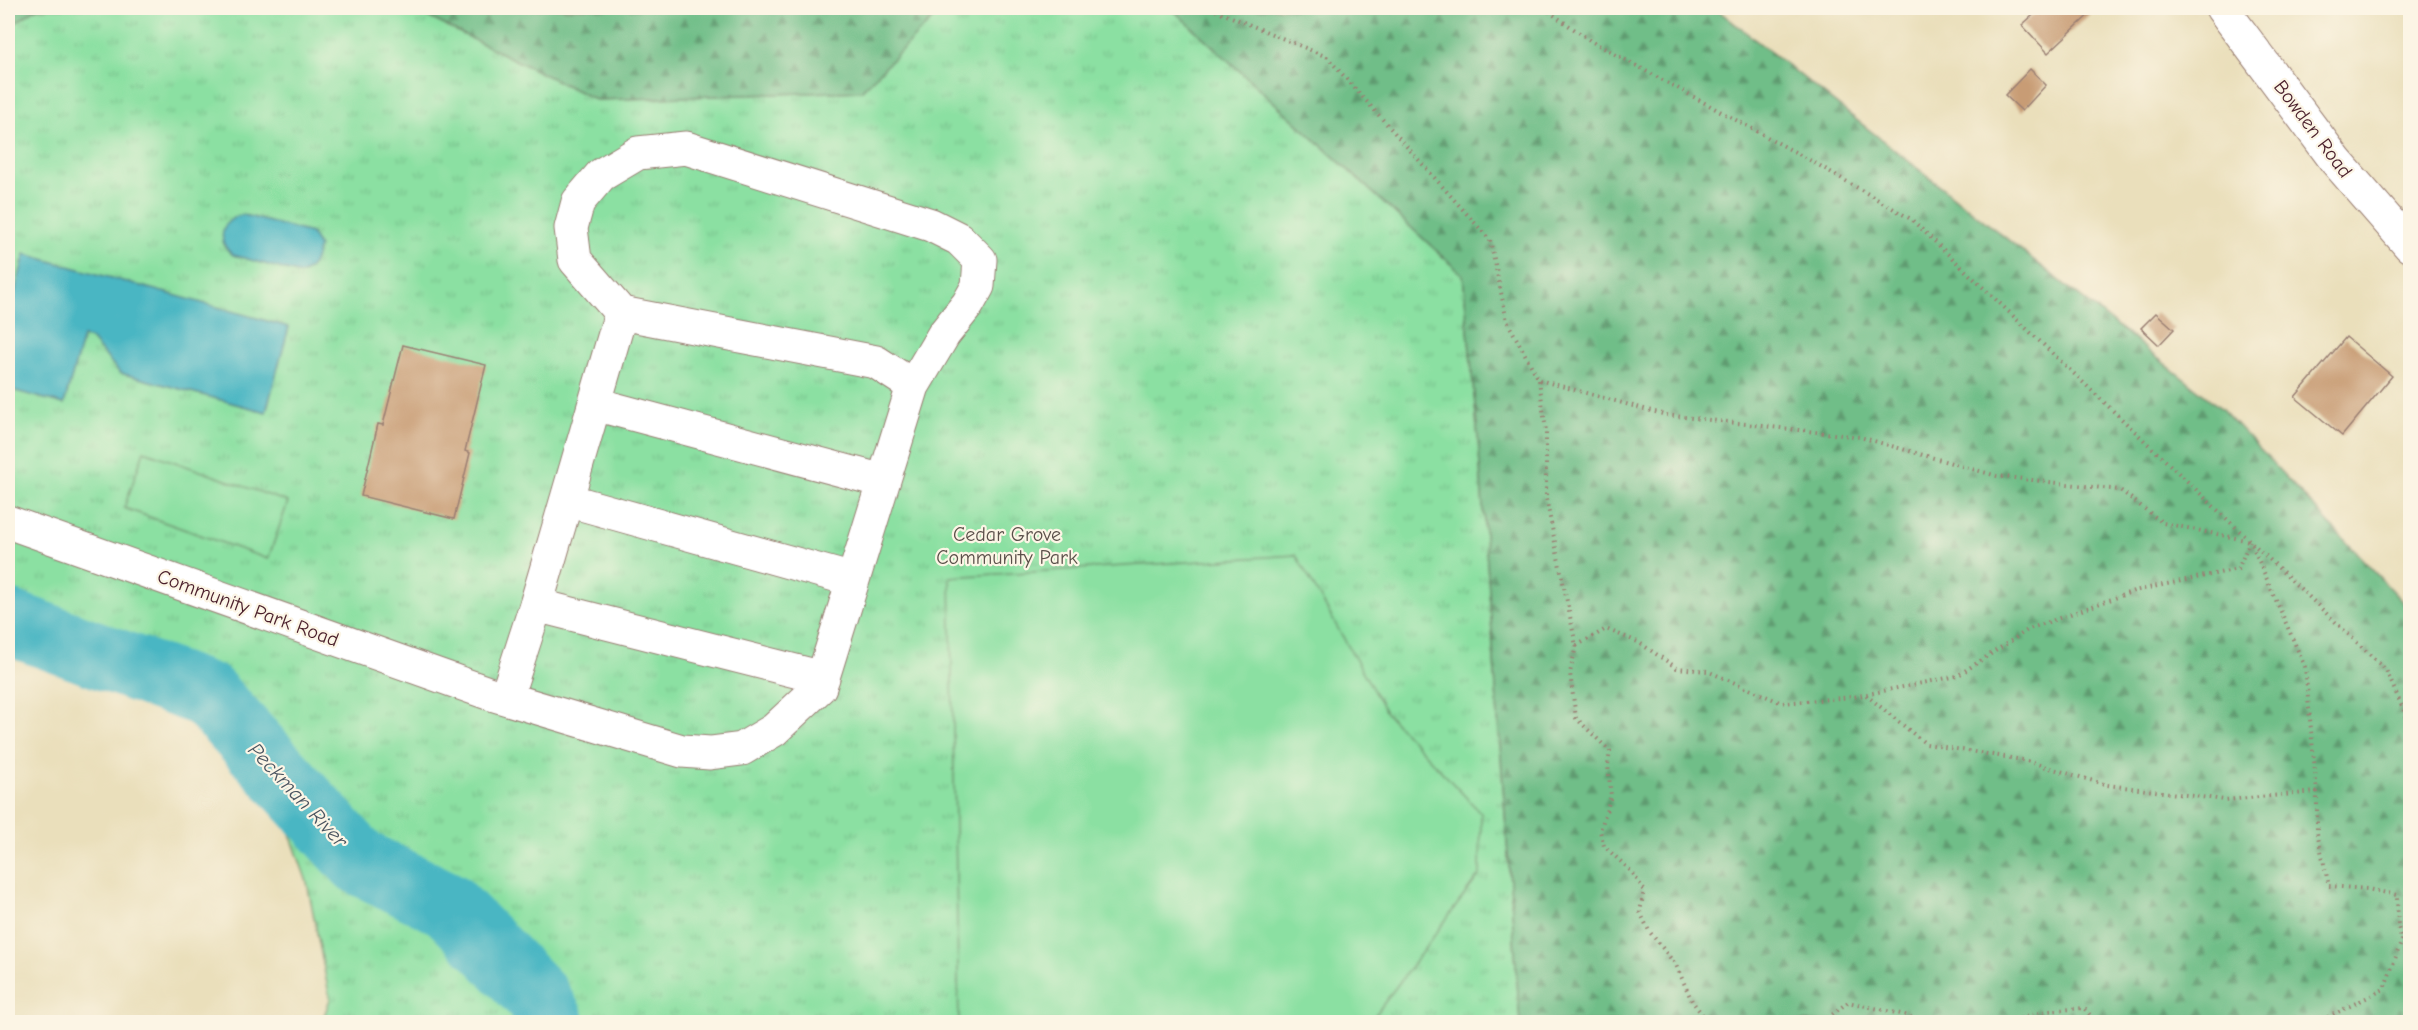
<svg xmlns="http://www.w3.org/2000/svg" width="2418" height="1030" font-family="'Comic Neue',sans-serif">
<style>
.grass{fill:url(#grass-tufts);stroke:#6a8066;stroke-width:1.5}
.forest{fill:url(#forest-firs);stroke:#5d6e5a;stroke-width:1.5}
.pitch{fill:#8be0a2;stroke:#6a8066;stroke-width:1.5}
.water{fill:#49b6c3;stroke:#4a6a77;stroke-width:1.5}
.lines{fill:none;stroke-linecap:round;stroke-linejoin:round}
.river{stroke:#49b6c3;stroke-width:66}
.building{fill:#c89c75}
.minor-casing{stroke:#9a7f73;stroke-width:35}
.path{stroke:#9a7f73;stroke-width:4;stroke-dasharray:1.5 4.5;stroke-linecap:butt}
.minor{stroke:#fff;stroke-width:33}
.labels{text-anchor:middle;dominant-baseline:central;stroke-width:4.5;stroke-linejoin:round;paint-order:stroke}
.street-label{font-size:20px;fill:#4a1f2b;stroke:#fcf5e5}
.park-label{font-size:20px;fill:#5a4f49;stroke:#fcf5e5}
.water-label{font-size:21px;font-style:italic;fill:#4a5460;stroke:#fcf5e5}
</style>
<defs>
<pattern id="grass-tufts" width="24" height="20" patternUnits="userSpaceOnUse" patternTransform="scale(1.5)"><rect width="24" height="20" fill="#8be0a2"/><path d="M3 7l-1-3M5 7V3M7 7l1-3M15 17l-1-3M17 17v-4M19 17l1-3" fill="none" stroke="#79c08c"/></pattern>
<pattern id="forest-firs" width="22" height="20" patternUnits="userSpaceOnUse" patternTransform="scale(1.5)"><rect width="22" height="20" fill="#70be88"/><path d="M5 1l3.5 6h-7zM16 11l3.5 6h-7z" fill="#5e9a6f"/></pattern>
</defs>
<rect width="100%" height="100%" fill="#fcf5e5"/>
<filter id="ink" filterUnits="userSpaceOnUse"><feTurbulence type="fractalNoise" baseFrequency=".0167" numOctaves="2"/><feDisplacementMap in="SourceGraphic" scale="12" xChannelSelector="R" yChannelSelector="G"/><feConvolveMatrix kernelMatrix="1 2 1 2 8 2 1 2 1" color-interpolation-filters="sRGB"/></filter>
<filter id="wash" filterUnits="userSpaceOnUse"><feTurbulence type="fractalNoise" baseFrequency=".008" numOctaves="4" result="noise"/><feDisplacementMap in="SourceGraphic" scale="24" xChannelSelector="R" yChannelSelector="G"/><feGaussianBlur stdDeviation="1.35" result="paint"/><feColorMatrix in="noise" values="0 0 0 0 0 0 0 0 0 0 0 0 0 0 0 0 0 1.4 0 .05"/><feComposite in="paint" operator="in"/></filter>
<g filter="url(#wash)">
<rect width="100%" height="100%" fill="#eadfbb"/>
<path class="grass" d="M37 8H410L596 100 861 91 943 8H1171L1463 275 1478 438 1520 1022H322L330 999 307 882 275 791 182 713 8 648V28Z"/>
<path class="forest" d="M8 8H37L8 28Z
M410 8H943L861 91 596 100Z
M1171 8H1715L2222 409 2410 610V1022H1520L1478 438 1463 275Z"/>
<path class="pitch" d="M144 451 288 502 268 559 124 508Z
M1296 555 1387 714 1481 813 1480 874 1370 1022H959L950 577Z"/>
<path class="water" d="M244 215 311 233 319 246C315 260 314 269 300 274L233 255C215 242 221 217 244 215Z
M25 254 289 327 266 412 120 373 91 339 83 337 64 404 8 389V318Z"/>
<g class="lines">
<path class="river" d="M8 622 207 695 360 862 448 905 536 995 552 1022"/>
</g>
<g id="blocks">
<path class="building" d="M2041 8H2093L2095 9 2048 53 2022 25Z
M2030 69 2046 85 2022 111 2005 95Z
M2156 313 2174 329 2159 345 2141 328Z
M2346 337 2392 376 2342 436 2295 397Z
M403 345 486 365 465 451 470 453 454 519 361 496 378 424 383 425Z"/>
</g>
</g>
<g filter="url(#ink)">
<use href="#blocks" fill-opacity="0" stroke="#9a7f73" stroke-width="1.5"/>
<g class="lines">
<g class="minor-casing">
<path id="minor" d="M2222 8 2336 161 2410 246
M621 313 575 260 571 228 578 202 601 175 638 153 686 148 931 225 959 239 980 260 978 286 968 304 944 334 913 386
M595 404 883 481
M567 500 853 580
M8 522 488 693 682 751 710 753 742 749 774 730 820 687 913 386 876 362 621 313 536 605 506 698
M536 605 823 678"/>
</g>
<path class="path" d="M1210 8 1327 57 1490 240 1507 321 1539 380 1666 415 1860 437 1997 476 2120 490 2163 523 2250 541
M1544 8 1591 41 1815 163 1911 219 2386 670 2410 725
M1539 380 1546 431V498L1576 646 1606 629 1638 642 1677 668 1707 671 1782 703 1853 697 1957 676 2029 629 2134 591 2238 569 2250 541
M2252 545 2305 667 2317 792V833L2329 886 2367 889 2397 895 2398 927 2402 940 2384 989 2322 1020 2309 1022
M1576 646 1570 673 1576 718 1610 751 1608 765 1611 796 1600 831 1604 846 1632 872 1644 890 1640 912 1649 931 1676 965 1692 1001 1708 1022H1715
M1866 695 1926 744 2023 760 2107 785 2225 800 2317 792
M1520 1020 1538 1022
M1823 1022 1848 1002 1905 1015 1922 1022
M1964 1022 1978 1018 1992 1022
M2009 1022 2046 1011 2084 1008 2096 1022"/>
<use href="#minor" class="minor"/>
</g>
</g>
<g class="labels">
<g class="street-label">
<text transform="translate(2313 129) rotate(53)">Bowden Road</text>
<text transform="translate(248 608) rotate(20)">Community Park Road</text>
</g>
<g class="park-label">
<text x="1007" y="534">Cedar Grove<tspan x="1007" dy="23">Community Park</tspan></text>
</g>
<g class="water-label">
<text transform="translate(298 795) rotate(47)">Peckman River</text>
</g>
</g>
<rect width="2418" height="1030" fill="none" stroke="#fcf5e5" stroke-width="30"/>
</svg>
